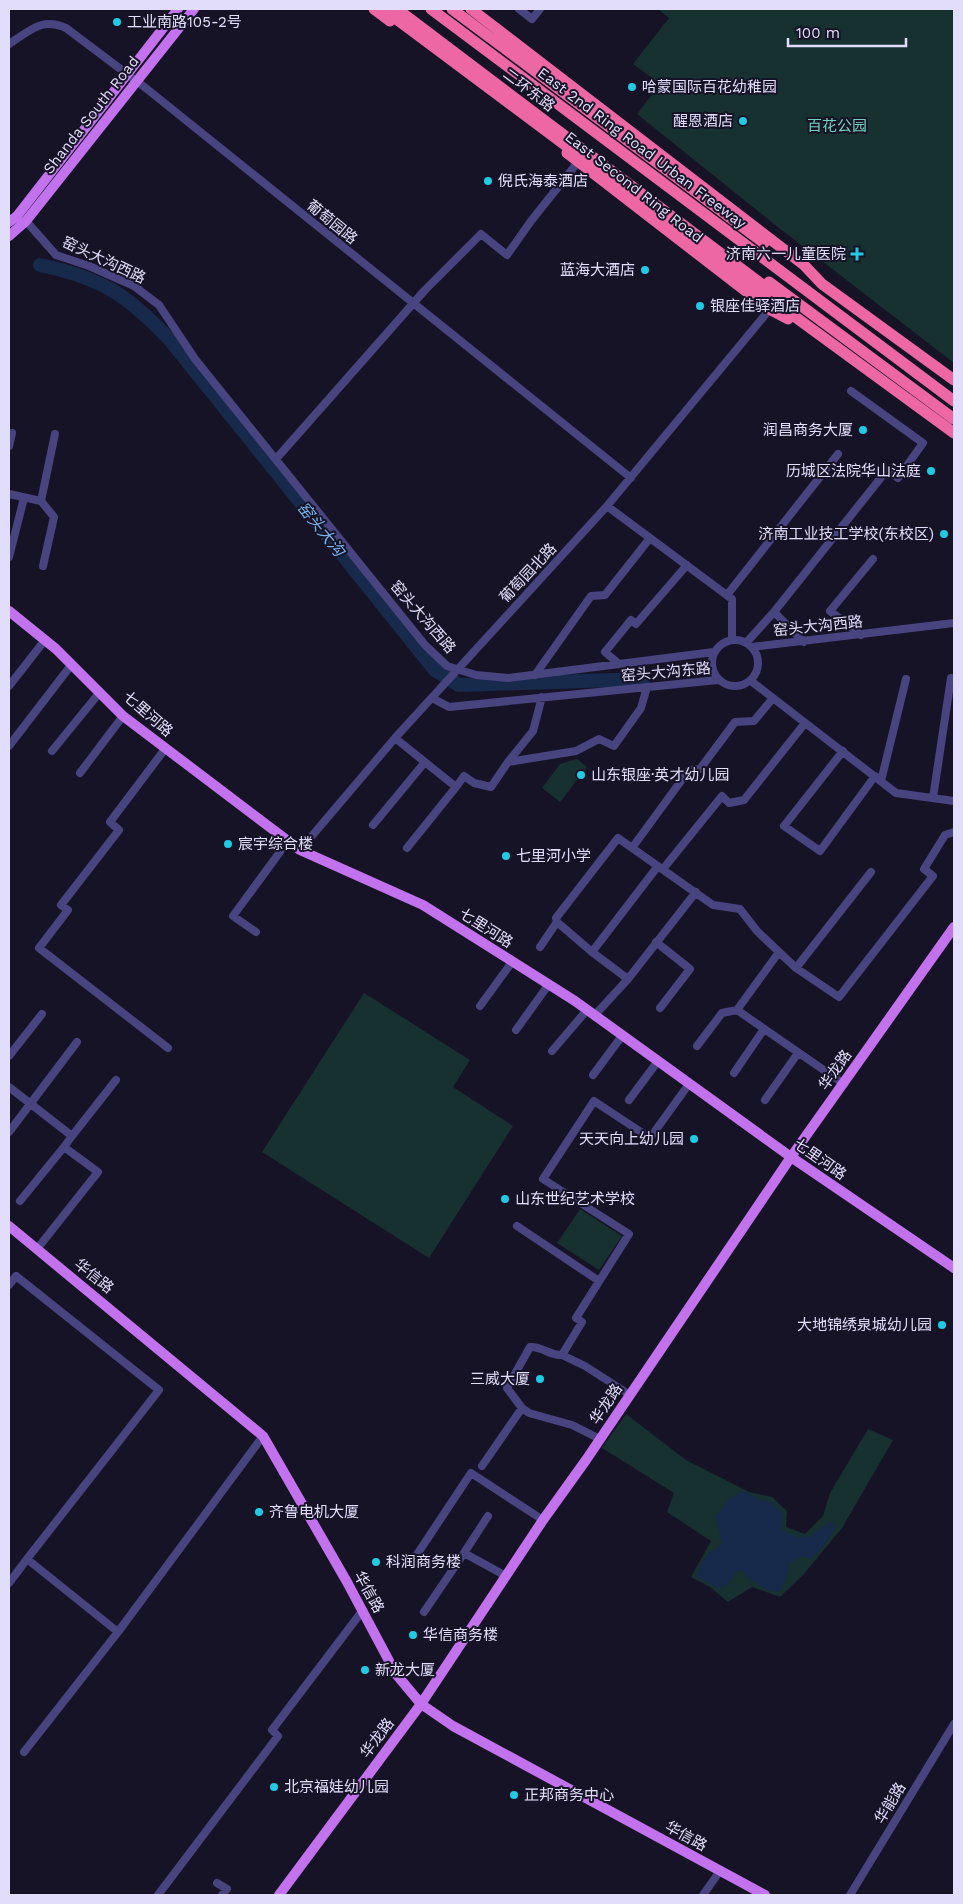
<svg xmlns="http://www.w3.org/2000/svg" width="963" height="1904" font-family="'Work Sans','Noto Sans SC',sans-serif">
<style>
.green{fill:#173030}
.water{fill:#172a4b}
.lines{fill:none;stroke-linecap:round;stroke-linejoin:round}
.river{stroke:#172a4b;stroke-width:14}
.minor{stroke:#484480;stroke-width:8}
.major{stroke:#c372ed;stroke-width:10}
.highway{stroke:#ec67a3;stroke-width:11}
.highway-bridge{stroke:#ec67a3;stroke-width:11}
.poi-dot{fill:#21cae3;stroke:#171327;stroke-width:2}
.labels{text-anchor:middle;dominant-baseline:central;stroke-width:4;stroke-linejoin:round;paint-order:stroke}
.poi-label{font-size:15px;fill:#e1ddfb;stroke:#171327;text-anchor:start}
.street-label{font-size:15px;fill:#e1ddfb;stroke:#171327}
.park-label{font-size:15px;fill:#71d3bd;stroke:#171327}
.water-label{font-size:16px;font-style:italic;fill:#78b4ee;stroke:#171327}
</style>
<rect width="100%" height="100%" fill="#171327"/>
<path class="green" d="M658 9H954V363L774 224 637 114 660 84 633 64 669 18Z
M577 759 587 767 560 802 542 788 560 764Z
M364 993 470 1060 453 1087 513 1126 429 1258 262 1152Z
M580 1209 622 1236 599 1270 557 1243Z
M626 1414 686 1460 749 1492 772 1497 787 1511 786 1527 805 1534 823 1516 830 1493 868 1429 893 1440 842 1528 803 1575 780 1597 752 1587 728 1602 710 1587 691 1577 711 1541 667 1512 674 1493 602 1448Z"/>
<path class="water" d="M742 1491 763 1501H769L783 1513 782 1530C810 1545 808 1536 831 1521L836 1527 820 1551 810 1559 803 1556 789 1563 786 1579 779 1592 768 1590 748 1578 742 1570 735 1572 729 1582 720 1589 697 1577C699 1569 703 1559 709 1553 714 1549 717 1550 722 1543L716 1517 727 1501Z"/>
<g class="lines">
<path class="river" d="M40 265C102 278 128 295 171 341L435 670 459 685 644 679"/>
<path class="minor" d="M519 9 532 19 540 9
M9 44C30 31 41 17 66 28L147 89 631 478
M26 221 56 255 89 266 134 286 159 305 195 359 425 645 447 666 476 675 508 678 714 652
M9 446 12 433
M276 459 425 290 481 234 507 255 531 221 578 162
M9 494 41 501 54 517 43 566
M41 501 55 434
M607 506 732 599V640
M9 557 24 498
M727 595 838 454
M861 635 830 611 873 559
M712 663a23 23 0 1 1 46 0a23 23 0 1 1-46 0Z
M804 642 774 612 887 470 898 478 923 443 851 391
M746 643 774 612
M752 647 954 623
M619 664 605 652 631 620 636 624 687 565
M535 675 591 596 605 595 650 538
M751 681 896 793 954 801
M9 686 45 640
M432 698 449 707 718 680
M395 738 456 787 464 776 474 783 491 787 508 762 576 751 599 739 614 746 641 708 647 687
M9 746 72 664
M165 749 110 822 119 830 61 905 68 910 39 948 168 1048
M52 751 100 692
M843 751 784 826 820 851 875 776
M508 762 533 731 542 697
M80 773 123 716
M881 781 906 679
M933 798 951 678
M373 825 425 762
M407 848 456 787
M632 848 689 770 700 769 735 722 754 721 773 698
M300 850 395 738 607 506 770 309
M663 869 722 796 729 803 744 800 805 723
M557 922 556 918 618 838 713 905 740 909 757 931 779 952 737 1010 844 1084
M256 932 233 916 288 841
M656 942 690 969 660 1008
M540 947 557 922 592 952
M779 952 796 968 839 997 933 876 924 869 945 835 954 832
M796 968 871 872
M628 979 592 952 658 866
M480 1006 512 962
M594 1016 628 979 696 892
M516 1030 549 984
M697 1046 722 1013 737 1010
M552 1051 587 1010
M9 1056 42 1014
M734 1073 764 1029
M593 1075 622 1036
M9 1087 72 1136 64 1147 98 1172 37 1249
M629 1100 658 1061
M765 1100 798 1053
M9 1132 77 1042
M72 1136 116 1080
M20 1201 64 1147
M517 1226 599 1281
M9 1285 16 1276 159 1390 27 1559
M562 1355 585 1366 630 1395
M600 1439 572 1425 529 1413 522 1408 507 1388 530 1347C542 1346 550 1356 562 1355L582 1322 576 1318 629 1234 543 1179 594 1101 650 1138 689 1084
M482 1466 522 1408
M464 1553 488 1516
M412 1562 471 1473 543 1520
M9 1583 27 1559 118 1632 24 1752
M424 1612 464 1553 506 1576
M118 1632 263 1436
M217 1883 227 1889 222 1895
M158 1895 278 1736 272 1730 363 1610
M703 1895 720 1871
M850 1895 954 1724"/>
<path class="major" d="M9 222 17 216 178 9
M9 236 26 221 194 9
M9 611 56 649 123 716 300 850 423 905 575 1001 791 1157 954 1268
M9 1226 263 1436 347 1582 396 1674 421 1704 453 1726 765 1895
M279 1895 421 1704 543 1520 586 1460 791 1157 954 927"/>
<path class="highway" d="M374 9 390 21
M397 9 772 292 783 308 954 433
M431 9 954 401
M452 9 764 243
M471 9 804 265 822 284 954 380
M567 153 769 309 788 319
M769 282 954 419"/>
<path class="highway-bridge" d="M383 9 783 308"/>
</g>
<g class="poi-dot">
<circle cx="117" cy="22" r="5"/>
<circle cx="632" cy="87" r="5"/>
<circle cx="743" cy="121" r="5"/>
<circle cx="488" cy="181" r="5"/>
<path d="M854.5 246.5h5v5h5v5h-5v5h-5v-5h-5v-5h5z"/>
<circle cx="645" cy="270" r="5"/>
<circle cx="700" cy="306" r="5"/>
<circle cx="863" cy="430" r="5"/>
<circle cx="931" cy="471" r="5"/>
<circle cx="944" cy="534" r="5"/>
<circle cx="581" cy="775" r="5"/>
<circle cx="228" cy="844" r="5"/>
<circle cx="506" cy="856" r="5"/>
<circle cx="694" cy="1139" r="5"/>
<circle cx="505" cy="1199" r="5"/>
<circle cx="942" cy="1325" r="5"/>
<circle cx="540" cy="1379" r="5"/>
<circle cx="259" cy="1512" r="5"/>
<circle cx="376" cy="1562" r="5"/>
<circle cx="413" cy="1635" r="5"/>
<circle cx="365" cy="1670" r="5"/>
<circle cx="274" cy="1787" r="5"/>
<circle cx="514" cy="1795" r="5"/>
</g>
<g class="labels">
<g class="poi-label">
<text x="127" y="22">工业南路105-2号</text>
<text x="642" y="87">哈蒙国际百花幼稚园</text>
<text x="733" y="121" text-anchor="end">醒恩酒店</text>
<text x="498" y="181">倪氏海泰酒店</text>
<text x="846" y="254" text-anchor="end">济南六一儿童医院</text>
<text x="635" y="270" text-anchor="end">蓝海大酒店</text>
<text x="710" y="306">银座佳驿酒店</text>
<text x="853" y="430" text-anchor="end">润昌商务大厦</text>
<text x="921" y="471" text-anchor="end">历城区法院华山法庭</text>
<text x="934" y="534" text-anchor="end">济南工业技工学校(东校区)</text>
<text x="591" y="775">山东银座·英才幼儿园</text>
<text x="238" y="844">宸宇综合楼</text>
<text x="516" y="856">七里河小学</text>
<text x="684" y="1139" text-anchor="end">天天向上幼儿园</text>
<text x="515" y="1199">山东世纪艺术学校</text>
<text x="932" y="1325" text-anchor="end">大地锦绣泉城幼儿园</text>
<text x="530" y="1379" text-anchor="end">三威大厦</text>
<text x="269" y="1512">齐鲁电机大厦</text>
<text x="386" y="1562">科润商务楼</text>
<text x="423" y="1635">华信商务楼</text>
<text x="375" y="1670">新龙大厦</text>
<text x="284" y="1787">北京福娃幼儿园</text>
<text x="524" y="1795">正邦商务中心</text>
</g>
<g class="street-label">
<text transform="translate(529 90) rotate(37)">二环东路</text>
<text transform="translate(91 115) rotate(-52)">Shanda South Road</text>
<text transform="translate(642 148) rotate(37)">East 2nd Ring Road Urban Freeway</text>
<text transform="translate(634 187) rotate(38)">East Second Ring Road</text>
<text transform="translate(332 222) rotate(39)">葡萄园路</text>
<text transform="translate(104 260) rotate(25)">窑头大沟西路</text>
<text transform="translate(528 573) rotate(-47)">葡萄园北路</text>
<text transform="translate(423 617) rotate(49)">窑头大沟西路</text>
<text transform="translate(818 626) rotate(-6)">窑头大沟西路</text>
<text transform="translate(666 672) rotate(-5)">窑头大沟东路</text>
<text transform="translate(148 714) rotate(41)">七里河路</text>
<text transform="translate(486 928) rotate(32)">七里河路</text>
<text transform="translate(835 1070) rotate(-55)">华龙路</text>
<text transform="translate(820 1159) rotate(35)">七里河路</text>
<text transform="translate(94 1276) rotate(39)">华信路</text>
<text transform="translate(606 1404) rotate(-56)">华龙路</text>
<text transform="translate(369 1592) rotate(61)">华信路</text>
<text transform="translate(377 1738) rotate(-53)">华龙路</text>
<text transform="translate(890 1803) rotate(-59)">华能路</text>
<text transform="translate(686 1836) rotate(29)">华信路</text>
</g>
<g class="park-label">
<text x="837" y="126">百花公园</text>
</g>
<g class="water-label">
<text transform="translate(321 529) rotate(51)">窑头大沟</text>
</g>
</g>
<rect width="963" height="1904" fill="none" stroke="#e1ddfb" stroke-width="20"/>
<path d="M788 38v8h118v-8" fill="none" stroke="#e1ddfb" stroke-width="2.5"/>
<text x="796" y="38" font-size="15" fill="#e1ddfb" stroke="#171327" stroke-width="4" paint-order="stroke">100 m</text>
</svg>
